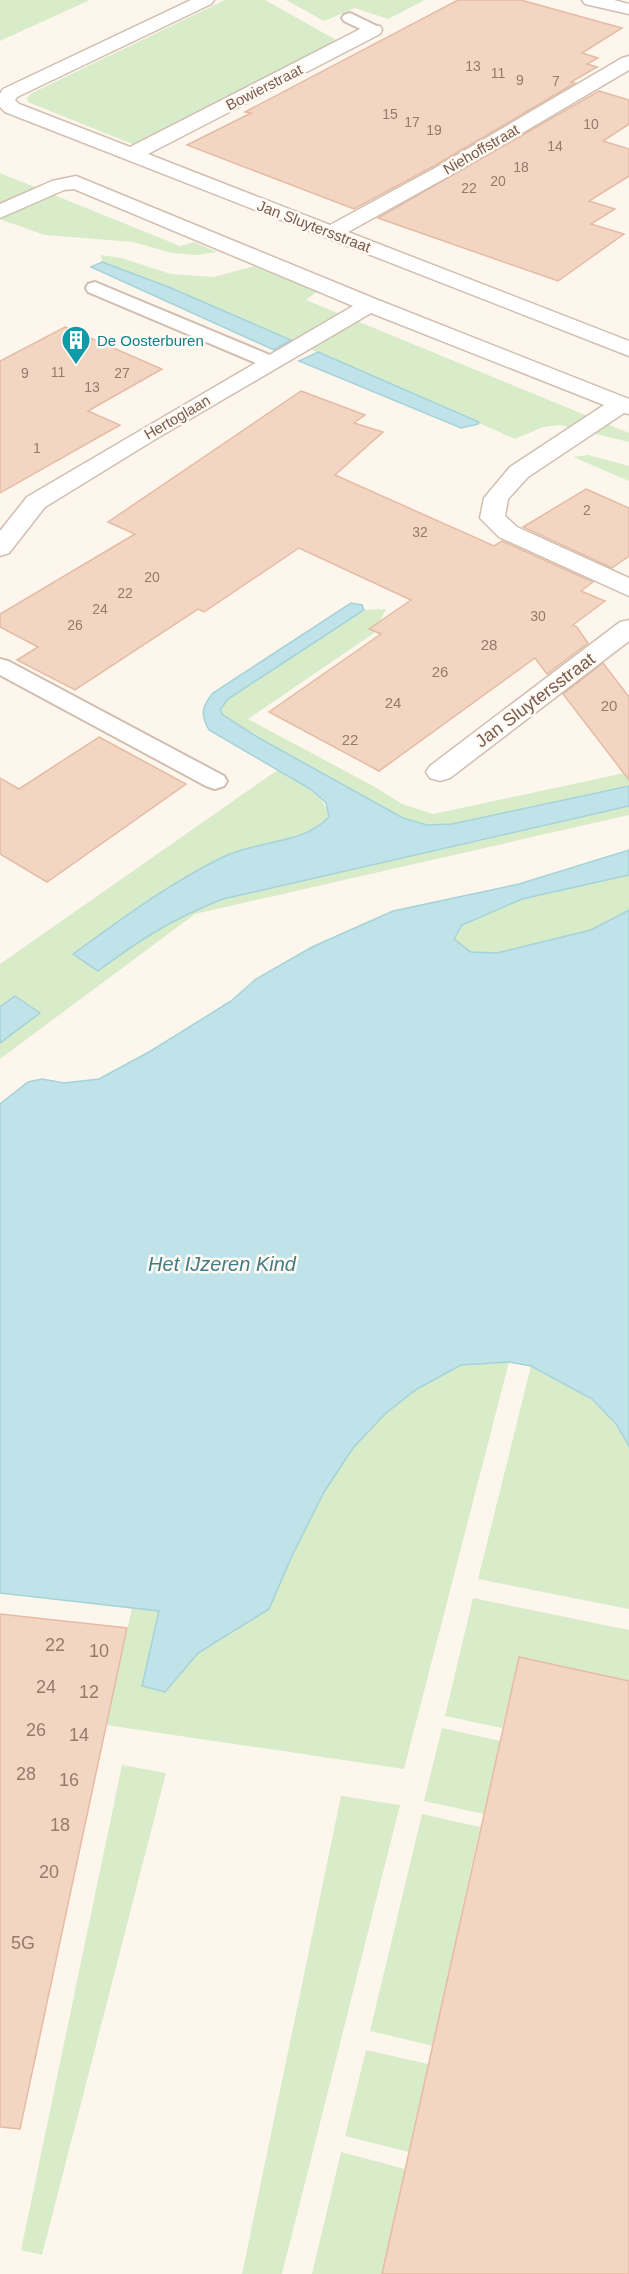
<svg xmlns="http://www.w3.org/2000/svg" width="629" height="2274" font-family="Helvetica,sans-serif">
<style>
.green{fill:#d8ecc9}
.water{fill:#bfe3e8;stroke:#a5d3da;stroke-width:1.5}
.building{fill:#f3d5c3;stroke:#e6bba3;stroke-width:1.5}
.lines{fill:none;stroke-linecap:round;stroke-linejoin:round}
.lane-casing{stroke:#d1beb0;stroke-width:4}
.street-casing{stroke:#d1beb0;stroke-width:3}
.lane{fill:#fff;fill-rule:evenodd}
.street{fill:#fff;fill-rule:evenodd}
.labels{text-anchor:middle;dominant-baseline:central;stroke-width:5;stroke-linejoin:round;paint-order:stroke}
.far-number-label{font-size:14px;fill:#987a6a}
.far-street-label{font-size:15px;fill:#7a5c4d;stroke:#fffaf3}
.far-culture-label{font-size:15px;fill:#0d838f;stroke:#fffaf3;text-anchor:start}
.number-label{font-size:15px;fill:#987a6a}
.street-label{font-size:18px;fill:#7a5c4d;stroke:#fffaf3}
.near-number-label{font-size:18px;fill:#987a6a}
.water-label{font-size:20px;font-style:italic;fill:#437c86;stroke:#fffaf3}
</style>
<rect width="100%" height="100%" fill="#fdf6ec"/>
<path class="green" d="M0 0H90L0 41Z
M225 0H265L338 41 137 146 28 102 27 98 32 93Z
M286 0H425L388 19 355 8 324 21Z
M0 173 180 246 194 242 217 252 197 255 172 253 133 242 45 235 5 221 0 219Z
M101 255 121 258 171 274 214 277 254 266 318 291 306 300 629 433V442L560 425 543 427 515 439 171 288 102 262Z
M588 455 629 466V481L573 457Z
M386 609 374 633 248 719 375 787 402 804 433 814 629 772V786L452 824 427 825 403 818 228 721 219 711 228 699 364 610Z
M279 769C299 782 323 792 329 816L319 827 282 840 226 855 98 971C142 939 172 918 223 899L629 806V815L195 914 0 1059V1043L40 1013 15 997 0 1007V964Z
M629 875V910L591 930 497 953 471 952 453 939 462 925 522 899Z
M509 1362 404 1769 106 1725 132 1608 159 1611 142 1686 165 1692 198 1653 269 1609 292 1556 324 1492 353 1448 385 1413 417 1389 462 1365Z
M531 1366C578 1390 601 1398 629 1446V1609L478 1579Z
M473 1598 629 1630V1681L519 1657 502 1728 445 1716Z
M442 1728 500 1741 484 1814 424 1801Z
M122 1765 166 1773 42 2255 21 2250Z
M341 1796 400 1805 282 2274H242Z
M422 1814 480 1827 433 2046 370 2031Z
M366 2050 428 2064 409 2152 345 2136Z
M341 2152 405 2169 382 2274H312Z"/>
<path class="water" d="M102 262 171 288 291 340 274 350 91 267Z
M318 352 479 422 478 424 461 428 299 361Z
M351 603 362 605 364 610 228 699 220 710 223 715 259 738 403 818 427 825 452 824 629 786V806L223 899C172 919 141 939 98 971L73 954C123 918 168 884 223 857 257 840 302 845 329 817L326 803 312 790 209 730C200 714 202 706 213 693Z
M629 850V875L522 899 462 925 454 939 471 952 497 953 591 930 629 910V1446L616 1424 592 1399 531 1366 509 1362 461 1365 417 1389 386 1413 353 1448 324 1492 292 1556 269 1609 198 1653 165 1692 142 1686 159 1611 0 1593V1104L28 1082 42 1079 64 1083 99 1079 149 1052 231 1001 256 979 312 947 393 911 519 884Z
M15 996 40 1013 0 1043V1007Z"/>
<path class="building" d="M458 0H521L622 28 582 53 598 58 587 64 597 67 571 82 575 83 434 166 354 209 187 145 251 113 245 112Z
M599 91 629 100V124L603 141 629 149V176L589 201 615 209 591 224 624 234 558 281 378 218Z
M65 327 162 369 88 411 120 425 0 493V361Z
M301 391 365 415 354 423 383 432 335 475 494 546 502 541 593 582 581 591 605 601 573 625 577 627 588 643 547 674 535 658 379 771 269 712 381 634 369 629 411 600 299 548 204 612 198 609 75 690 17 660 38 647 0 627V614L135 534 108 522Z
M586 489 629 508V556L612 568 523 527Z
M603 663 629 697V780L563 694Z
M99 737 186 784 47 882 0 854V778L19 789Z
M0 1614 127 1628 20 2129 0 2127Z
M519 1657 629 1681V2274H382Z"/>
<g class="lines">
<g class="lane-casing">
<path id="lane" d="M350 13 379 27 381 30 373 35 344 21 342 18 344 15Z
M95 282 277 358 280 362 277 366H263L88 292 86 288 88 284Z
M0 659 8 661 224 776 227 781 224 786 215 789 206 786 0 675Z"/>
</g>
<g class="street-casing">
<path id="street" d="M191 0H214L211 4 17 97 15 100 19 104 130 147 366 26H380L382 30 380 34 148 154 330 225 435 168 622 58 629 56V70L449 176 348 232 629 341V356L5 112 0 107V94L3 89Z
M582 0H614L629 4V14L585 4Z
M76 176 378 300 629 399V414L624 413 528 477 508 499 505 516 517 527 629 578V596L499 537 480 518 484 498 510 467 604 405 371 313 154 440 45 507 9 553 0 556V531L27 497 353 306 74 189 64 190 0 218V204L52 181Z
M629 620V641L450 778 440 781 430 778 426 772 430 766 620 622Z"/>
</g>
<use href="#lane" class="lane"/>
<use href="#street" class="street"/>
</g>
<defs>
<g id="building-pin" transform="scale(1.5)"><path d="M0 17L-7.5 6A9.5 9.5 0 1 1 7.5 6Z" fill="#0f9aa8" stroke="#fffaf3"/><path d="M-4-6H4V6H1V3H-1V6H-4ZM-2.5-4.3h1.7v1.8h-1.7ZM.8-4.3h1.7v1.8H.8ZM-2.5-1h1.7V.8h-1.7ZM.8-1h1.7V.8H.8Z" fill="#fff"/></g>
</defs>
<g fill-rule="evenodd">
<use href="#building-pin" x="76" y="340"/>
</g>
<g class="labels">
<g class="far-number-label">
<text x="473" y="66">13</text>
<text x="498" y="73">11</text>
<text x="520" y="80">9</text>
<text x="556" y="81">7</text>
<text x="390" y="114">15</text>
<text x="412" y="122">17</text>
<text x="591" y="124">10</text>
<text x="434" y="130">19</text>
<text x="555" y="146">14</text>
<text x="521" y="167">18</text>
<text x="498" y="181">20</text>
<text x="469" y="188">22</text>
<text x="58" y="372">11</text>
<text x="25" y="373">9</text>
<text x="122" y="373">27</text>
<text x="92" y="387">13</text>
<text x="37" y="448">1</text>
<text x="587" y="510">2</text>
<text x="420" y="532">32</text>
<text x="152" y="577">20</text>
<text x="125" y="593">22</text>
<text x="100" y="609">24</text>
<text x="538" y="616">30</text>
<text x="75" y="625">26</text>
</g>
<g class="far-street-label">
<text transform="translate(264 87) rotate(-27)">Bowierstraat</text>
<text transform="translate(481 149) rotate(-30)">Niehoffstraat</text>
<text transform="translate(314 226) rotate(21)">Jan Sluytersstraat</text>
<text transform="translate(177 417) rotate(-30)">Hertoglaan</text>
</g>
<g class="far-culture-label">
<text x="97" y="340">De Oosterburen</text>
</g>
<g class="number-label">
<text x="489" y="644">28</text>
<text x="440" y="671">26</text>
<text x="393" y="702">24</text>
<text x="609" y="705">20</text>
<text x="350" y="739">22</text>
</g>
<g class="street-label">
<text transform="translate(535 700) rotate(-37)">Jan Sluytersstraat</text>
</g>
<g class="near-number-label">
<text x="55" y="1645">22</text>
<text x="99" y="1651">10</text>
<text x="46" y="1687">24</text>
<text x="89" y="1692">12</text>
<text x="36" y="1730">26</text>
<text x="79" y="1735">14</text>
<text x="26" y="1774">28</text>
<text x="69" y="1780">16</text>
<text x="60" y="1825">18</text>
<text x="49" y="1872">20</text>
<text x="23" y="1943">5G</text>
</g>
<g class="water-label">
<text x="222" y="1264">Het IJzeren Kind</text>
</g>
</g>
</svg>
